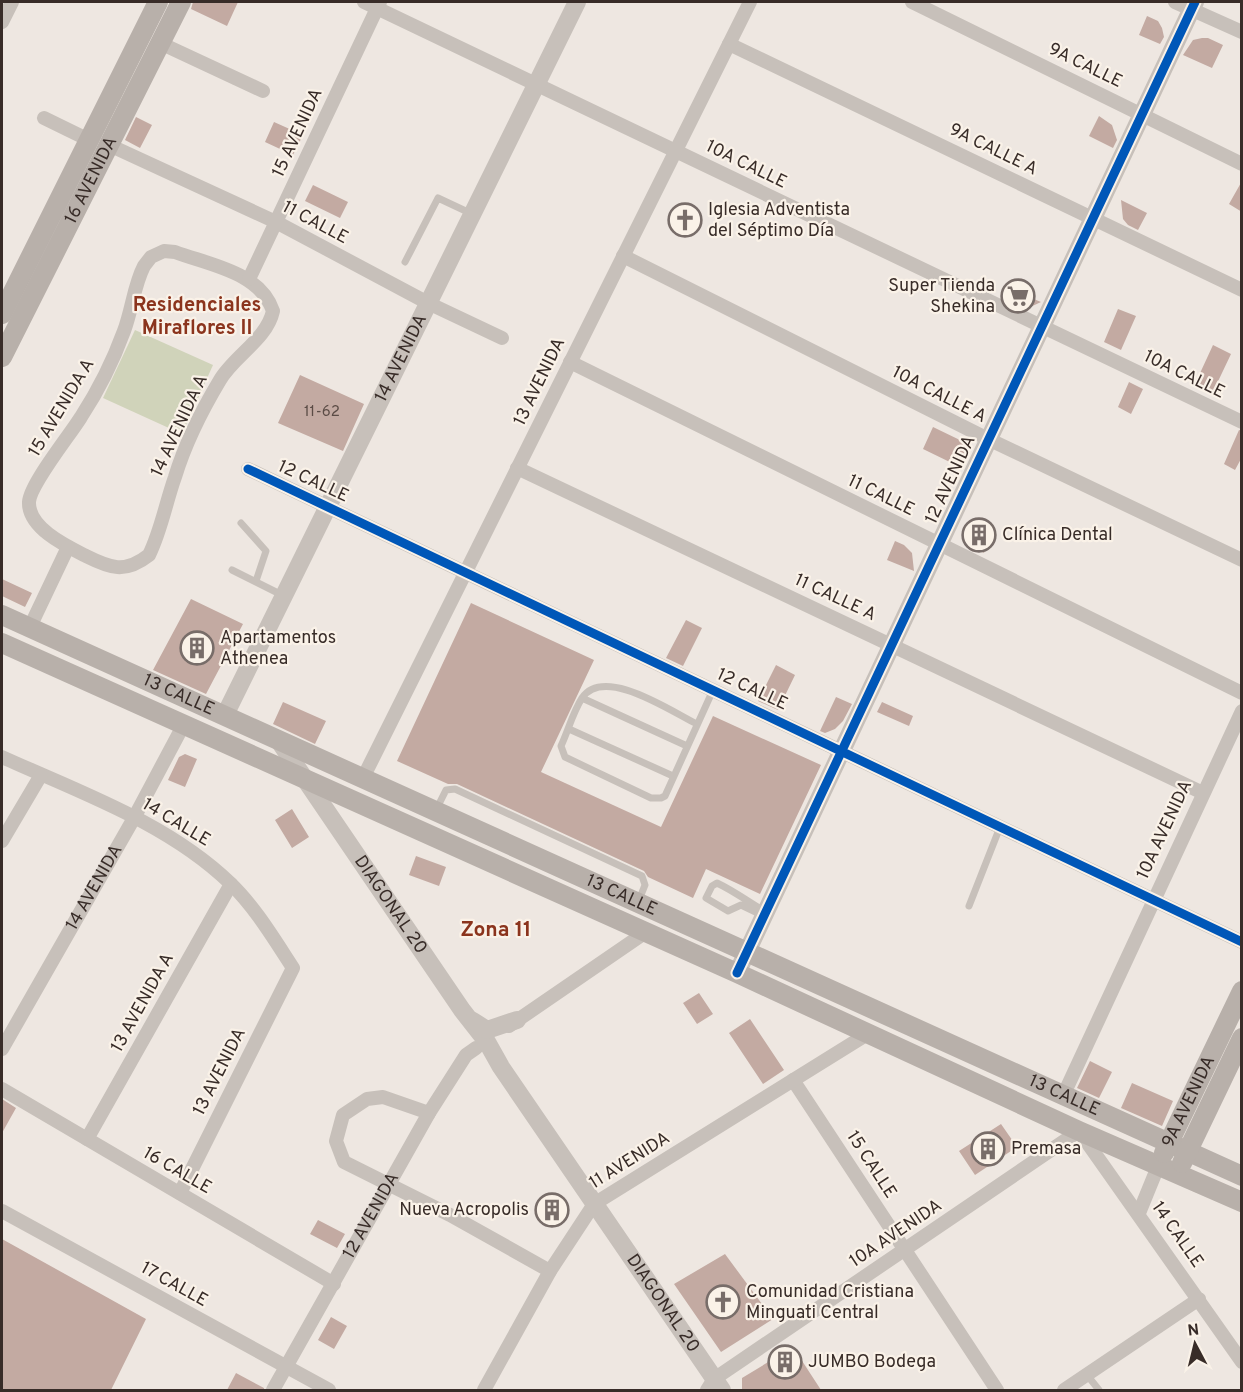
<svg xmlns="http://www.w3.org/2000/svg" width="1243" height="1392" font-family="Overpass,sans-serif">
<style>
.green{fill:#d0d3ba}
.building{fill:#c3aaa2}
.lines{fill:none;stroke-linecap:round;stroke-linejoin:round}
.service{stroke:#c7c0ba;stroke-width:7}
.minor{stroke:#c7c0ba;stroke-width:14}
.tertiary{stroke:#c7c0ba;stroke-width:18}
.secondary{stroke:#b8b0aa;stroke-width:20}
.cycleway-casing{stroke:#faf2e8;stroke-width:13}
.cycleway{stroke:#0057b8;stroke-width:9}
.labels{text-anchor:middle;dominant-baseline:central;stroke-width:4.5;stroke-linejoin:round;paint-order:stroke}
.number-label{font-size:15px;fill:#5b4c46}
.street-label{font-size:18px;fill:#382c28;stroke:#faf2e8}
.poi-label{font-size:18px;fill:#382c28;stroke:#faf2e8;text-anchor:start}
.neighbourhood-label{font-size:20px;font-weight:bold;fill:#8b341d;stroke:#faf2e8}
.quarter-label{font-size:21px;font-weight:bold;fill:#8b341d;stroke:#faf2e8}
</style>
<rect width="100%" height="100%" fill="#eee7e1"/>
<path class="green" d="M135 330 213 365 182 434 103 398Z"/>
<path class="building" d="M193 2H238L227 26 191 9Z
M1147 16 1158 21 1162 28 1164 37 1160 44 1139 35Z
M1202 38H1208L1223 45 1212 68 1183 55 1193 40Z
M1099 116 1112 125 1117 140 1113 148 1089 136Z
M136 117 152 125 140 148 125 140Z
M274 122 303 135 293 155 265 142Z
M1242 181V212L1229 204Z
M313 185 348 202 340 218 305 201Z
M1121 200 1147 213 1138 230 1128 225 1123 219Z
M1014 291 1041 302 1026 309 1009 301Z
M1118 309 1136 316 1121 350 1104 342Z
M1213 345 1231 354 1212 394 1195 384Z
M300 375 364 404 343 451 278 423Z
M1129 382 1143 389 1131 414 1118 407Z
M933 427 964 442 968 450 960 467 923 449Z
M1239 430 1242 431V457L1235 470 1224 464Z
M969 521 993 531 984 553 968 544 965 530Z
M895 541 904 545 912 553 914 571 887 560Z
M2 579 32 593 25 607 2 596Z
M191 599 243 624 206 694 153 670Z
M471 603 594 660 541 772 661 827 713 716 821 765 760 894 706 869 693 898 648 877 644 871 457 784H448L397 761Z
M686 620 702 628 683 666 666 658Z
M776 665 795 675 778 710 758 701Z
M836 697 852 704 843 721 835 729 825 733 820 731Z
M283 702 326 721 315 744 273 724Z
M882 702 913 716 909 726 877 712Z
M185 754 197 759 185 787 168 780 179 757Z
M292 809 309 837 292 848 275 820Z
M416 856 446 867 439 886 409 875Z
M699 993 713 1014 697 1024 683 1003Z
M750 1019 784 1070 763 1084 729 1033Z
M1090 1061 1112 1072 1099 1098 1077 1088Z
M1132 1083 1173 1101 1162 1126 1121 1108Z
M2 1099 16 1108 2 1133Z
M1001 1124 1017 1147 975 1175 959 1151Z
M550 1195 567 1207 554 1224 538 1212Z
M318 1220 345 1234 337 1248 310 1234Z
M2 1239 146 1319 111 1390H2Z
M725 1254 773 1319 721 1352 674 1284Z
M331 1317 347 1326 334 1349 318 1340Z
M793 1347 821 1390H742V1378Z
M236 1373 264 1388V1390H227Z"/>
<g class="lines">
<path class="service" d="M405 262 438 198 470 213
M241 523 266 551 256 581
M232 570 282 595
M582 698 687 746
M697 724C672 712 604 665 582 698 573 712 568 731 561 746L565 757 651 798H661L665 796 713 690
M569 729 673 776
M436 810 446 790 455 789 642 876 645 885 639 900
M969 906 1000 827
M764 916 741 905 728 911 706 898 712 886 717 883C734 891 747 901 764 911
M1087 1375 1099 1390"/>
<g class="minor">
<path d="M364 2 1242 422"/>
<path d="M912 2 1242 164"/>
<path d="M1175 2 1242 32"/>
<path d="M2 22 12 2"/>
<path d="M160 43 263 91"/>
<path d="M729 44 1242 290"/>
<path d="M44 118 89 140"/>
<path d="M109 145 276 222 428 303 502 338"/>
<path d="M164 251 175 252C210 265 260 272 273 311 267 339 234 356 220 380 202 410 185 444 175 477 166 502 161 531 149 555 125 574 110 568 86 556 66 546 28 528 29 502 30 484 70 435 81 417 98 391 113 361 124 331 132 310 134 285 144 266L151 257Z"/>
<path d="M623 256 988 439 1242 560"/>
<path d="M249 279 380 2"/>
<path d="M570 362 1242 693"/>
<path d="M517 468 1203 793"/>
<path d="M248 469 1242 942"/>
<path d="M30 627 68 547"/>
<path d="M2 757C79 792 168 823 230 883 255 907 274 939 293 968L180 1193"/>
<path d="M363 778 750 2"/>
<path d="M2 841 41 775"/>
<path d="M509 1026 646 932"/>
<path id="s1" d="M2 1049 134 818 184 724"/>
<path d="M793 1080 997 1390"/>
<path d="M2 1089 334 1284"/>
<path d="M1063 1096 1242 711"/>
<path d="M429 1113 383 1097 367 1099 343 1115 336 1141 344 1162 450 1215 550 1271"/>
<path d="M87 1139 231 884"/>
<path d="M2 1211 329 1390"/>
<path d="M1139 1213 1159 1164"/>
<path id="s2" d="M273 1390 429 1113 466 1055 476 1048"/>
<path d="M484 1390 550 1271 594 1204 869 1033"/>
<path d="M707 1390 714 1379 1079 1131 1242 1362"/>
<path d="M1064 1390 1199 1299"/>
</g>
<g class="tertiary">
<path id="s3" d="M225 715 577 2"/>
<path id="s4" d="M279 741 462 1010 487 1042 501 1067 722 1390"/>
<path d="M737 973 1195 2"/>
<path d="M473 1021 487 1030 517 1020"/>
</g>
<g class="secondary">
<path d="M2 314 158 2"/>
<path id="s5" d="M2 357 181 2"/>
<path id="s6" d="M2 615 1242 1176"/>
<path d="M2 643 737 973 1079 1131 1242 1202"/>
<path id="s7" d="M1164 1153 1242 991"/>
<path d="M1182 1163 1242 1038"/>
</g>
<g class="cycleway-casing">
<path id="cycleway" d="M248 469 1242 942
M737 973 1195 2"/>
</g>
<use href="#cycleway" class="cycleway"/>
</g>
<defs>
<g id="church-ring" transform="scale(1.725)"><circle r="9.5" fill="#faf2e8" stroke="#786d69" stroke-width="1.5"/><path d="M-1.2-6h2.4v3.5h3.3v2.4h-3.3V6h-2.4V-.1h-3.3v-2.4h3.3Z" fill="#786d69"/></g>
<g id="supermarket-ring" transform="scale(1.725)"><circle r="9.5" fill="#faf2e8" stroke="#786d69" stroke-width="1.5"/><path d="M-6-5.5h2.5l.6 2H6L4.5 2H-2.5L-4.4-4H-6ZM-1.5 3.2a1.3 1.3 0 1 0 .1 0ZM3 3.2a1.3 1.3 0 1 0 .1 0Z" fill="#786d69"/></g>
<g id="building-ring" transform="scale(1.725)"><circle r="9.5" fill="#faf2e8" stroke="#786d69" stroke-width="1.5"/><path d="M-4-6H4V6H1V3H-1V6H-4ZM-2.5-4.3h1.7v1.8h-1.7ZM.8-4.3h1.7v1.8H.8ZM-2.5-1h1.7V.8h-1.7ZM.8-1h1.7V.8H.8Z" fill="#786d69"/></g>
</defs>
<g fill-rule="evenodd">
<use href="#church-ring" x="685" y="220"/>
<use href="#supermarket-ring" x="1018" y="296"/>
<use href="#building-ring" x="979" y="535"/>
<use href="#building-ring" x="197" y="648"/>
<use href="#building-ring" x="988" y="1149"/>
<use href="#building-ring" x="552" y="1210"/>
<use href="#church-ring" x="723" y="1302"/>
<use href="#building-ring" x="785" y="1362"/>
</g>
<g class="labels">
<g class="number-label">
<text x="322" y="412">11-62</text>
</g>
<g class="street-label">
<text transform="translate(1085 66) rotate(26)">9A CALLE</text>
<text transform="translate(298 133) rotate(-65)">15 AVENIDA</text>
<text transform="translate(993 150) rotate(26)">9A CALLE A</text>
<text transform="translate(746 165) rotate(26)">10A CALLE</text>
<text stroke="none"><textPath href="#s5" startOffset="198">16 AVENIDA</textPath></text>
<text transform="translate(315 223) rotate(28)">11 CALLE</text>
<text stroke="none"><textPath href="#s3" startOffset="398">14 AVENIDA</textPath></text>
<text transform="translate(1184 375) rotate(26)">10A CALLE</text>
<text transform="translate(540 382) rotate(-64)">13 AVENIDA</text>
<text transform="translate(939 395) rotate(27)">10A CALLE A</text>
<text transform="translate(62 408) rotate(-59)">15 AVENIDA A</text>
<text transform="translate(180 426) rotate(-65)">14 AVENIDA A</text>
<text transform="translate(951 480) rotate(-65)">12 AVENIDA</text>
<text transform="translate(313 482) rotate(25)">12 CALLE</text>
<text transform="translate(881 496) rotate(26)">11 CALLE</text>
<text transform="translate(835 598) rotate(25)">11 CALLE A</text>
<text transform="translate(752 690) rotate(25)">12 CALLE</text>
<text stroke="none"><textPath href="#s6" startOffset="194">13 CALLE</textPath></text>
<text transform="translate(176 823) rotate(31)">14 CALLE</text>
<text transform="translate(1165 830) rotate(-65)">10A AVENIDA</text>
<text stroke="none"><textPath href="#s1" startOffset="186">14 AVENIDA</textPath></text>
<text stroke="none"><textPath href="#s6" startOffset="680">13 CALLE</textPath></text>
<text stroke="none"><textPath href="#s4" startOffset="198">DIAGONAL 20</textPath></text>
<text transform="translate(143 1003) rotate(-61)">13 AVENIDA A</text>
<text transform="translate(220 1072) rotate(-63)">13 AVENIDA</text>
<text stroke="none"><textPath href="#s6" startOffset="1166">13 CALLE</textPath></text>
<text stroke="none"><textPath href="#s7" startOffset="57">9A AVENIDA</textPath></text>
<text transform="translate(630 1161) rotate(-32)">11 AVENIDA</text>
<text transform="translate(871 1165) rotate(57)">15 CALLE</text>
<text transform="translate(177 1171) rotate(30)">16 CALLE</text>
<text stroke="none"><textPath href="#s2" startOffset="200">12 AVENIDA</textPath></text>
<text transform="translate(896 1234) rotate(-34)">10A AVENIDA</text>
<text transform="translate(1177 1235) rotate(55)">14 CALLE</text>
<text transform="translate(174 1285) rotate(29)">17 CALLE</text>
<text stroke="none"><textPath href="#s4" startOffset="681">DIAGONAL 20</textPath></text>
</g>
<g class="poi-label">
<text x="708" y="210">Iglesia Adventista<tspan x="708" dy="21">del Séptimo Día</tspan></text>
<text x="995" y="286" text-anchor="end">Super Tienda<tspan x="995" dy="21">Shekina</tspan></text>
<text x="1002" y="535">Clínica Dental</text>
<text x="220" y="638">Apartamentos<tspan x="220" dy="21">Athenea</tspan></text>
<text x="1011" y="1149">Premasa</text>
<text x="529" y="1210" text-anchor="end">Nueva Acropolis</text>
<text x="746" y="1292">Comunidad Cristiana<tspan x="746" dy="21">Minguati Central</tspan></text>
<text x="808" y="1362">JUMBO Bodega</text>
</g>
<g class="neighbourhood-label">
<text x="197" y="306">Residenciales<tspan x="197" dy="23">Miraflores II</tspan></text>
</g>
<g class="quarter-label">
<text x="496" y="930">Zona 11</text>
</g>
</g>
<rect width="1243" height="1392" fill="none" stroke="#382c28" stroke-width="6"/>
<g transform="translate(1195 1344) rotate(353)" stroke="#faf2e8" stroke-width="4.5" paint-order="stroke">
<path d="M0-4.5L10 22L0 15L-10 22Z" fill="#382c28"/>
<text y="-9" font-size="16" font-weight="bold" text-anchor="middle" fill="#382c28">N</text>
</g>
</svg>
